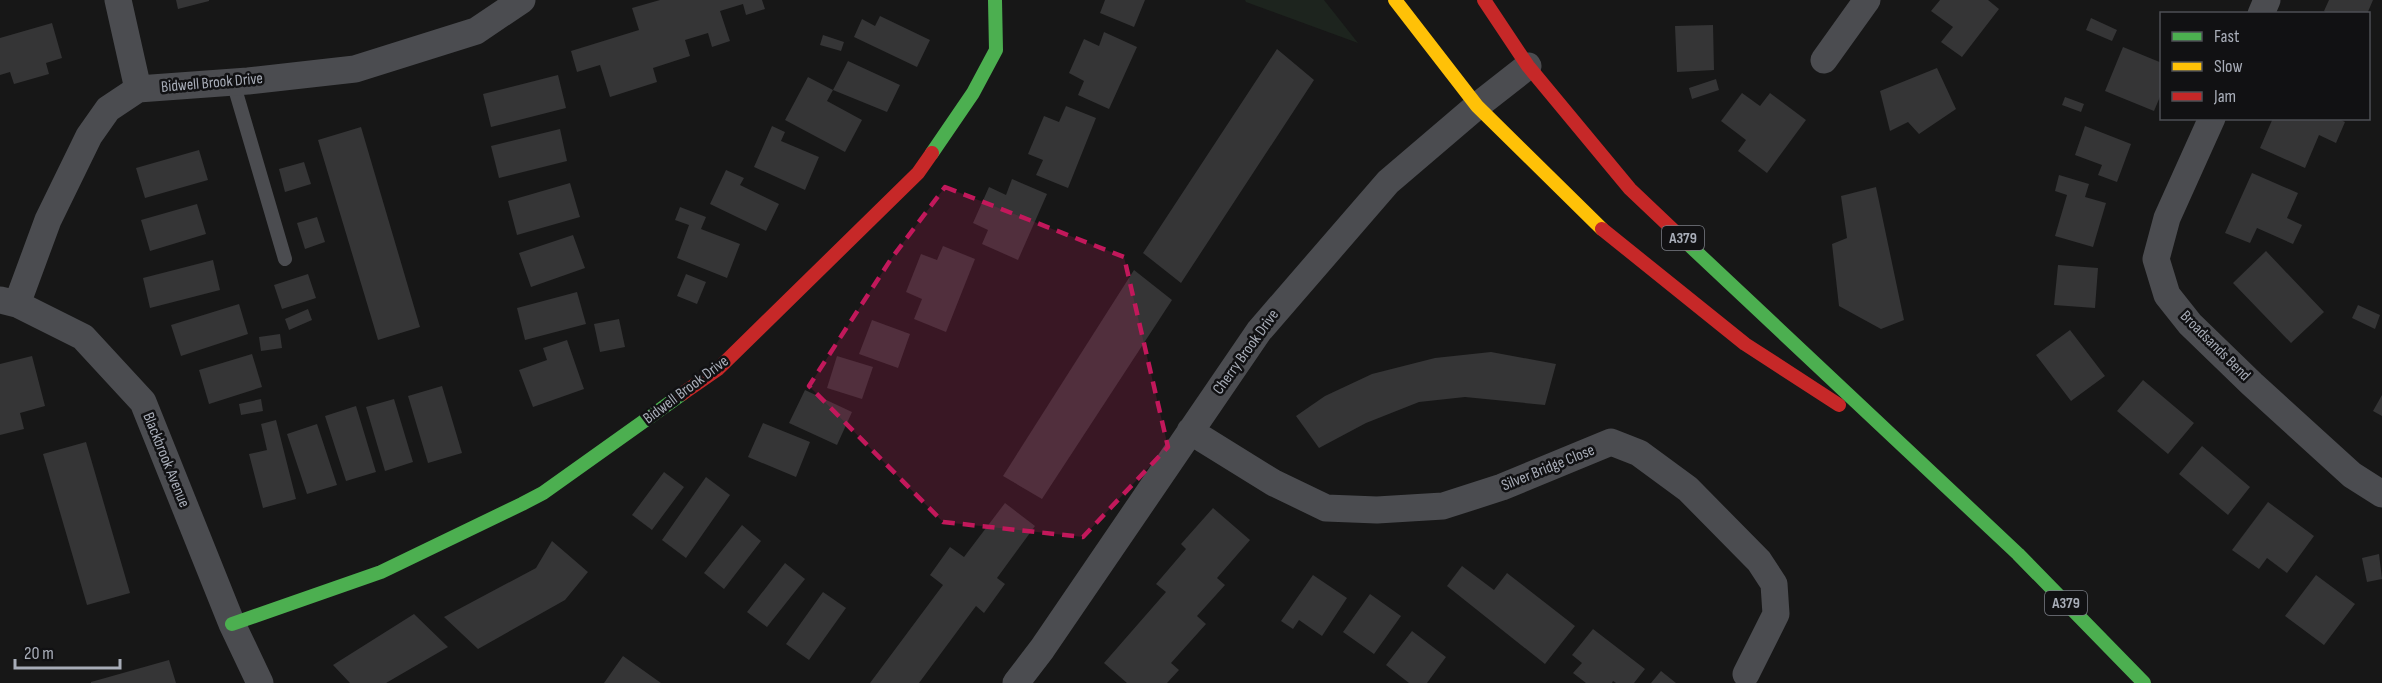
<svg xmlns="http://www.w3.org/2000/svg" width="2382" height="683" font-family="'Sofia Sans Condensed',sans-serif">
<style>
.green{fill:#1d241e}
.building{fill:#353536}
.lines{fill:none;stroke-linecap:round;stroke-linejoin:round}
.lane{stroke:#4b4c50;stroke-width:14}
.street{stroke:#4b4c50;stroke-width:27}
.fast{stroke:#4caf50;stroke-width:14}
.slow{stroke:#ffc107;stroke-width:14}
.jam{stroke:#c62828;stroke-width:14}
.marked{fill:#c2185b;fill-opacity:0.2;stroke:#c2185b;stroke-width:4.5;stroke-dasharray:12 8;stroke-linejoin:round}
.labels{text-anchor:middle;dominant-baseline:central;stroke-width:5;stroke-linejoin:round;paint-order:stroke}
.shield{fill:#111113;stroke:#7b7e86;stroke-width:1.5}
.shield-label{font-size:15px;font-weight:bold;fill:#a8adb8}
.street-label{font-size:16px;fill:#a8adb8;stroke:#111113}
</style>
<rect width="100%" height="100%" fill="#171717"/>
<path class="green" d="M1245 0H1324L1358 43 1246 2Z"/>
<path class="building" d="M176 0H209V1L178 9Z
M660 0H762L765 9 746 15 743 4 720 11 730 41 712 47 708 33 685 40 690 56 653 68 657 82 610 97 600 65 577 72 571 51 639 30 632 8Z
M1105 0H1145L1134 27 1100 13Z
M1940 0H1988L1999 9 1962 57 1941 42 1953 27 1931 11Z
M2329 0H2373L2367 14H2329L2324 11Z
M880 16 930 40 917 67 854 37 862 19 875 26Z
M2091 18 2117 30 2112 41 2086 30Z
M52 23 62 58 46 63 49 74 14 84 10 72 0 75V38Z
M1713 25 1714 70 1677 72 1675 26Z
M1104 32 1137 47 1109 109 1078 95 1084 81 1069 73 1084 39 1099 46Z
M823 35 844 42 841 51 820 45Z
M2123 47 2162 63V92L2154 111 2105 91Z
M1277 49 1314 80 1181 283 1143 253Z
M848 61 900 85 887 112 833 90Z
M1937 68 1956 109 1919 134 1908 122 1890 131 1880 91Z
M558 75 566 108 491 127 483 94Z
M808 77 833 90 827 101 862 120 845 152 785 120Z
M1716 79 1719 90 1692 99 1689 88Z
M1742 93 1760 106 1770 93 1806 120 1767 173 1738 151 1746 140 1721 121Z
M2065 97 2084 104 2081 112 2062 105Z
M1066 106 1096 118 1068 188 1036 175 1043 160 1028 154 1044 116 1059 122Z
M2273 118H2337L2345 122 2336 143 2319 135 2305 168 2260 148Z
M772 126 785 132 781 141 819 157 805 190 754 167Z
M2085 126 2131 144 2117 182 2098 175 2102 165 2075 155Z
M361 127 420 327 378 340 318 140Z
M560 129 567 161 499 178 491 146Z
M199 150 208 180 145 198 136 168Z
M304 162 311 184 285 192 279 169Z
M726 170 744 178 740 185 779 204 766 231 710 204Z
M2252 173 2298 193 2287 218 2302 225 2293 244 2257 228 2250 243 2225 233Z
M2059 175 2089 184 2085 197 2106 203 2093 247 2055 236 2067 195 2055 191Z
M1012 179 1047 194 1018 260 982 244 988 230 973 223 989 187 1006 195Z
M570 183 580 217 517 235 508 201Z
M1876 187 1904 320 1881 329 1839 306 1832 244 1847 238 1841 196Z
M197 204 206 234 150 251 141 220Z
M680 207 706 217 701 229 740 244 727 278 677 258 689 225 675 220Z
M317 217 325 242 305 249 297 223Z
M573 235 585 268 531 287 519 253Z
M943 246 975 259 946 332 914 319 922 299 906 292 921 254 937 260Z
M2266 251 2324 312 2291 343 2233 283Z
M213 260 220 290 150 308 143 278Z
M2058 265 2098 268 2095 308 2054 305Z
M1134 270 1172 300 1042 499 1003 476Z
M308 274 316 298 282 309 274 285Z
M686 274 706 282 697 304 677 296Z
M577 292 586 324 525 340 517 308Z
M239 304 248 334 181 356 171 325Z
M2358 305 2380 315 2375 329 2352 318Z
M308 309 312 320 289 330 285 319Z
M619 319 625 347 600 352 594 324Z
M872 320 910 334 898 368 859 354Z
M2070 330 2105 376 2071 401 2036 355Z
M280 334 282 348 261 351 259 337Z
M567 340 584 389 533 407 519 370 547 360 543 348Z
M1491 352 1556 364 1545 405 1465 397 1419 402 1366 423 1319 448 1296 416 1325 396 1372 374 1435 358Z
M252 354 262 387 209 404 199 370Z
M32 356 45 406 20 413 24 429 0 435V364Z
M837 356 873 367 862 399 827 388Z
M2143 380 2194 423 2168 454 2117 411Z
M442 386 462 453 428 463 408 396Z
M805 390 852 412 837 445 789 423Z
M2382 395V416L2373 411Z
M261 399 263 411 241 415 239 404Z
M394 399 413 462 385 471 366 407Z
M356 406 376 472 346 481 325 416Z
M276 420 296 499 263 508 249 454 267 450 261 424Z
M763 423 810 442 796 477 748 457Z
M317 424 337 485 307 494 287 434Z
M86 442 130 593 87 605 43 454Z
M2202 446 2250 487 2228 515 2179 474Z
M664 472 684 487 652 530 632 515Z
M706 477 730 495 686 558 662 540Z
M2268 502 2314 536 2287 573 2267 558 2259 569 2232 550Z
M1005 503 1035 526 997 578 1005 584 984 613 976 606 919 683H870L943 585 930 575 950 547 964 557Z
M1213 508 1250 540 1217 578 1225 585 1197 616 1206 624 1171 663 1179 670 1167 683H1127L1104 663 1166 592 1156 584 1186 549 1181 544Z
M742 525 761 541 724 589 704 573Z
M552 541 588 572 565 600 478 649 444 617 536 568Z
M2379 554 2382 579 2367 582 2362 558Z
M785 563 805 579 767 627 747 612Z
M1462 566 1494 590 1507 573 1575 626 1545 664 1447 586Z
M1313 575 1347 598 1322 636 1299 620 1293 629 1281 621Z
M2316 575 2355 604 2324 645 2285 616Z
M823 592 846 608 809 660 786 644Z
M1370 594 1401 616 1374 654 1343 632Z
M414 614 448 647 386 683H350L333 665Z
M1593 629 1645 669 1634 683H1616L1613 681 1612 683H1586L1573 673 1582 663 1572 655Z
M1412 631 1446 657 1427 683H1409L1386 665Z
M623 656 661 683H604Z
M169 660 176 683H91V682Z
M1661 671 1676 683H1651Z"/>
<g class="lines">
<path class="lane" d="M233 82 285 259"/>
<path class="street" d="M118 0 138 89
M2261 14 2267 0
M1824 60 1867 0
M2212 118 2167 218 2156 259 2167 295 2190 324 2252 384 2352 475 2382 494
M0 300 17 304 83 337 143 402 232 624 260 683
M17 304 48 220 89 136 108 109 138 89 248 81 355 69 476 31 522 0
M1190 431 1274 483 1326 508 1377 510 1443 506 1502 487 1611 442 1639 453 1688 489 1759 561 1774 584 1776 614 1746 674
M1016 683 1042 649 1259 331 1388 182 1477 106 1528 66"/>
<path class="fast" d="M932 153 973 93 996 50 995 0
M1688 244 2018 554 2144 683
M232 624 381 572 522 504 543 493 682 394"/>
<path class="slow" d="M1395 0 1477 106 1602 229"/>
<path class="jam" d="M1484 0 1528 66 1630 189 1688 244
M1602 229 1745 344 1839 405
M682 394 718 369 918 173 932 153"/>
</g>
<path class="marked" d="M945 187 1124 257 1168 447 1083 537 943 522 809 386 891 259Z"/>
<g class="labels">
<g class="shield">
<rect x="1662" y="226" width="42" height="24" rx="4.5"/>
<rect x="2045" y="591" width="42" height="24" rx="4.5"/>
</g>
<g class="shield-label">
<text x="1683" y="238">A379</text>
<text x="2066" y="603">A379</text>
</g>
<g class="street-label">
<text transform="translate(212 83) rotate(-5)">Bidwell Brook Drive</text>
<text transform="translate(2215 346) rotate(45)">Broadsands Bend</text>
<text transform="translate(1246 352) rotate(-54)">Cherry Brook Drive</text>
<text transform="translate(686 390) rotate(-37)">Bidwell Brook Drive</text>
<text transform="translate(166 460) rotate(68)">Blackbrook Avenue</text>
<text transform="translate(1548 468) rotate(-22)">Silver Bridge Close</text>
</g>
</g>
<rect x="2160" y="12" width="210" height="108" fill="#111113" stroke="#4d4f55" stroke-width="1.5"/>
<rect x="2172" y="32" width="30" height="9" fill="#4caf50" stroke="#4d4f55" stroke-width="1.5"/>
<text x="2214" y="42" font-size="18" fill="#a8adb8">Fast</text>
<rect x="2172" y="62" width="30" height="9" fill="#ffc107" stroke="#4d4f55" stroke-width="1.5"/>
<text x="2214" y="72" font-size="18" fill="#a8adb8">Slow</text>
<rect x="2172" y="92" width="30" height="9" fill="#c62828" stroke="#4d4f55" stroke-width="1.5"/>
<text x="2214" y="102" font-size="18" fill="#a8adb8">Jam</text>
<path d="M15 659v9h105v-9" fill="none" stroke="#a8adb8" stroke-width="3"/>
<text x="24" y="659" font-size="18" fill="#a8adb8" stroke="#111113" stroke-width="4.5" paint-order="stroke">20 m</text>
</svg>
